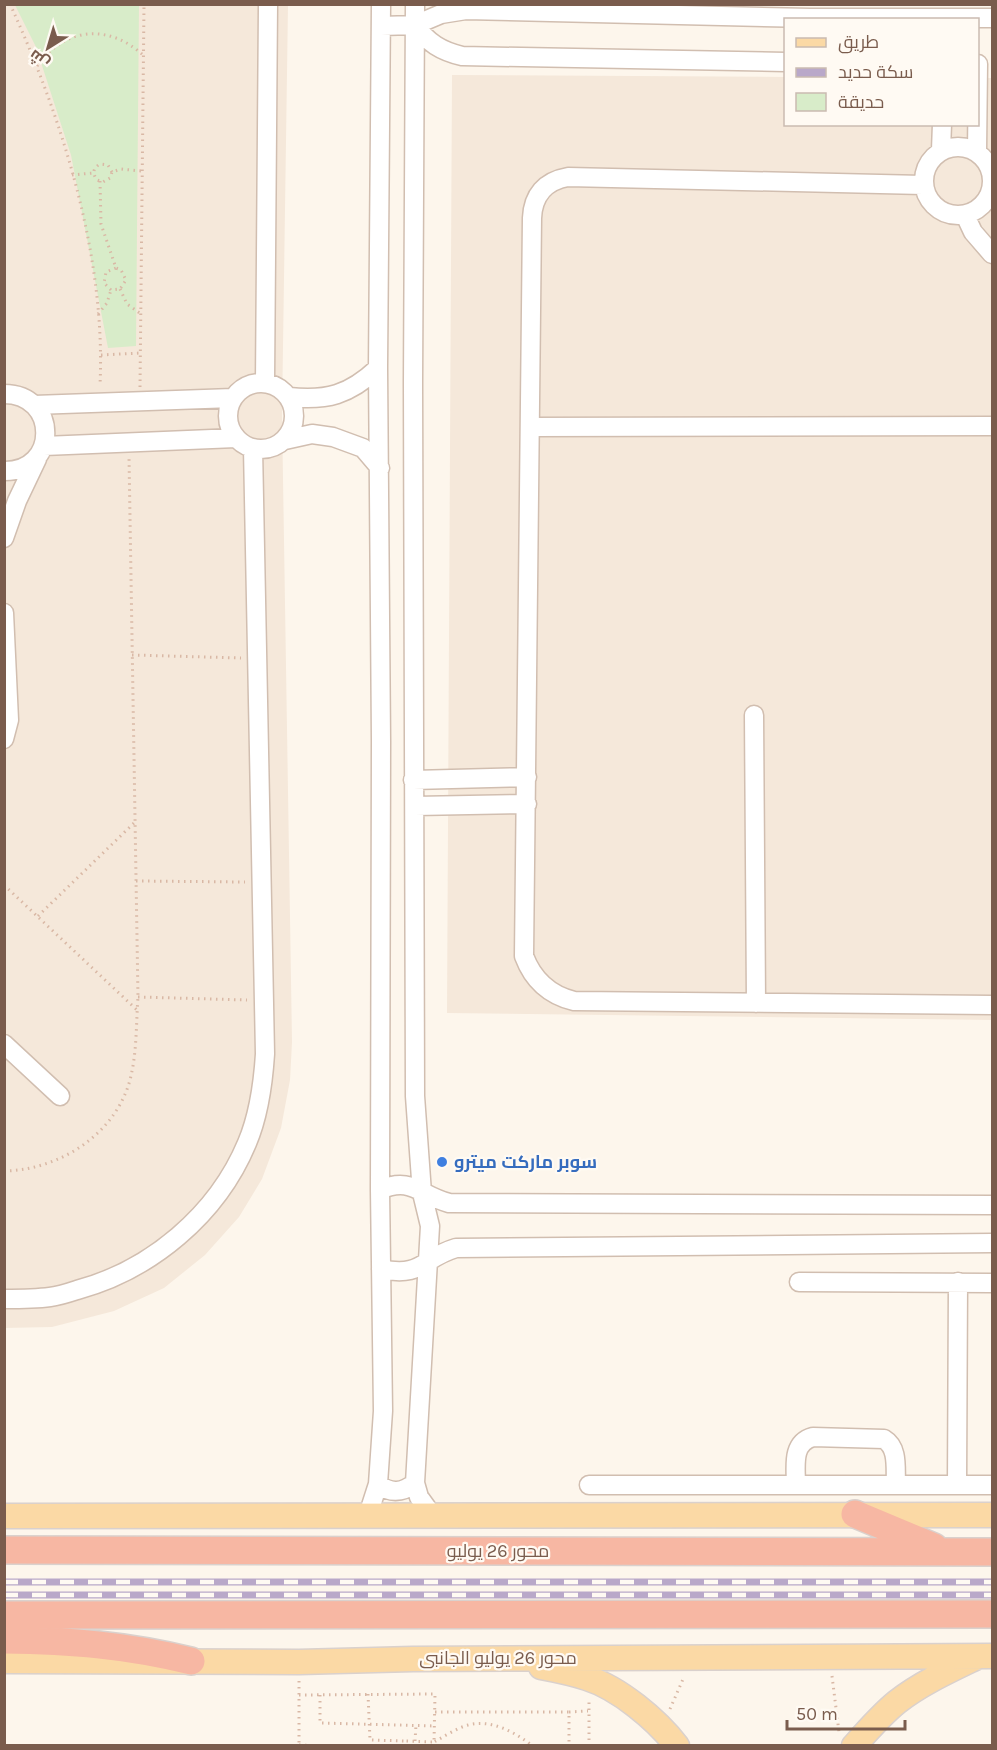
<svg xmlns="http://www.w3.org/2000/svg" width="997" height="1750" font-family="Karla,Cairo,sans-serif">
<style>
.residential{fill:#f5e8da}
.green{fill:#d8ecc9}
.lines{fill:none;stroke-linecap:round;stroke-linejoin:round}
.minor-casing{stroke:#d1beb0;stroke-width:21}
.major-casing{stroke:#dad1cd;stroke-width:27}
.highway-casing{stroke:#dad1cd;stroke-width:30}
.path{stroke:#d9b8a5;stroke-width:3;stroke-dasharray:1.5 4.5;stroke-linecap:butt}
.minor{stroke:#fff;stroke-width:18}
.major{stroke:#fbd9a5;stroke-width:24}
.highway{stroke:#f7b7a3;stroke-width:27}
.rail-casing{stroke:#b9a8c9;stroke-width:7}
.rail{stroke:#fffaf3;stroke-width:4.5;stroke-dasharray:14;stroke-linecap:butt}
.shop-dot{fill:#3f7fe0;stroke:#fffaf3;stroke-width:2}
.labels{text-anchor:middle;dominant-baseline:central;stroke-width:4.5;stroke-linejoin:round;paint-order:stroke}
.shop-label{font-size:18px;font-weight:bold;fill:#366cbe;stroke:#fffaf3;text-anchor:start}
.street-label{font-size:18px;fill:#7a5c4d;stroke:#fffaf3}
</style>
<rect width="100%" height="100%" fill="#fdf6ec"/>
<path class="residential" d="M4 5H288L282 415 292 1042 290 1080 281 1128 262 1179 239 1217 205 1255 164 1288 114 1311 52 1327 4 1328Z
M452 75 785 77 786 124H978V78H992V1020L447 1013Z"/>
<path class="green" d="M15 5H139L136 346 108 348 71 155 36 47Z"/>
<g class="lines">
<g class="minor-casing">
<path id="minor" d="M415 4 413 383 415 1096 422 1193 430 1226 415 1483 419 1497 432 1515
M415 25C428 43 441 51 462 56L786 62
M381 26 415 25 441 14 466 10 810 18H992
M924 181a34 34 0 1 1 68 0a34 34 0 1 1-68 0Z
M941 150 942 124
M977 152 978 64
M923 185 568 177C545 181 533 195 532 218L524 956C533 980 549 995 574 1001L992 1005
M965 215 973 232 992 254
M265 382 268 4
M228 416a33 33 0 1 1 66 0a33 33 0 1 1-66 0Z
M4 394C59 394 59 472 4 471
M289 397C327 401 349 395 378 368
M34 405 233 398
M530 427 992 426
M285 440 312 434 333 437 363 448 380 468
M44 446 236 438
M4 538 17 501 37 459
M4 613 9 720 4 739
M754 715 756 1003
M413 780 527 777
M415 806 527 804
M4 1044 60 1096
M380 1190C411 1176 419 1195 449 1203L992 1205
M381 1269C422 1278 422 1258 456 1248L992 1243
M799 1282 992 1283
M4 1299C19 1299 35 1299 50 1297 59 1296 68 1293 77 1290 151 1270 217 1215 247 1143 259 1115 263 1085 265 1054L253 448
M378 1484C391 1494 402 1493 415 1483
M589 1485H992
M796 1485C796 1467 791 1443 813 1437L884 1439C899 1448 895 1469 896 1485
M957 1485 958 1282
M368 1515 378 1484 383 1411 380 1190 381 741 378 368 381 4"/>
</g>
<g class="major-casing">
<path id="major" d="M4 1516 992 1515
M4 1661 299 1662 413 1659 992 1656
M541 1667C557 1670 572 1673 587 1678 619 1688 657 1720 677 1746
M854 1746C868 1730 881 1715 897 1702 920 1684 948 1671 975 1658"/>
</g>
<g class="highway-casing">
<path id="highway" d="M855 1514 934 1547
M4 1550 992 1552
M4 1615 992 1614
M4 1640C71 1641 125 1645 191 1661"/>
</g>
<path class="path" d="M10 4C63 120 106 257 100 385
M37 66C65 27 109 23 144 56
M112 172 108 165 100 164C93 168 92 173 97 180L103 182 110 178 112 172 121 169 141 171
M72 175 93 173
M100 181 101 224 116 268 121 270 126 280 120 289 111 290 104 283 106 272 116 268
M120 289 127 304 141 314
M98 314 107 303 111 290
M101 355 140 353
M140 387 144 4
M132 655 241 658
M136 881 245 882
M4 885 137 1010
M38 916 135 822
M138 997 247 1000
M4 1171C59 1170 115 1135 130 1080 137 1053 136 1025 138 997L129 457
M832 1676 839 1732
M299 1681V1746
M368 1694 370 1740 406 1741
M299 1695 435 1694 434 1742 406 1741V1746
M320 1695V1723L435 1726
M670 1709 684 1677
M435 1712H569V1746
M569 1712 588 1711
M415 1741 416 1725
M299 1745 330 1746
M437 1746 434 1742C445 1736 457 1728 468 1725 492 1719 514 1732 533 1746
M589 1746V1699"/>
<use href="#minor" class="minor"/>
<use href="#major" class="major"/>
<use href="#highway" class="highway"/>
<g class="rail-casing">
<path id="rail" d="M4 1582H992
M4 1595H992"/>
</g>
<use href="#rail" class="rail"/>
</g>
<circle class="shop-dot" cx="442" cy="1162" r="6"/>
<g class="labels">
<g class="shop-label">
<text x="454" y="1162">سوبر ماركت ميترو</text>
</g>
<g class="street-label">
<text x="498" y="1551">محور 26 يوليو</text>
<text x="498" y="1658">محور 26 يوليو الجانبى</text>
</g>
</g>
<rect width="997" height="1750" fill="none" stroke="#7a5c4d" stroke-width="12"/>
<rect x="784" y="18" width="195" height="108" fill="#fffaf3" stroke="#cabbb1" stroke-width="1.5"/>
<rect x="796" y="38" width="30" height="9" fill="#fbd9a5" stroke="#cabbb1" stroke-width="1.5"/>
<text x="838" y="48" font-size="18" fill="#7a5c4d">طريق</text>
<rect x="796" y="68" width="30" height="9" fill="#b9a8c9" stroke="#cabbb1" stroke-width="1.5"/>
<text x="838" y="78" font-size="18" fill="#7a5c4d">سكة حديد</text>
<rect x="796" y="93" width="30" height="18" fill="#d8ecc9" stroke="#cabbb1" stroke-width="1.5"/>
<text x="838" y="108" font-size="18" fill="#7a5c4d">حديقة</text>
<g transform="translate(48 48) rotate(217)" stroke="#fffaf3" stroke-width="4.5" paint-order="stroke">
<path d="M0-4.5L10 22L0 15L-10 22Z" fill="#7a5c4d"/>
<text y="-9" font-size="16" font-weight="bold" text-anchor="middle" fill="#7a5c4d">ش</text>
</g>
<path d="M787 1720v9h118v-9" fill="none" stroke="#7a5c4d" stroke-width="3"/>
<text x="796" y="1720" font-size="18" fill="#7a5c4d" stroke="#fffaf3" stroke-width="4.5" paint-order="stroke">50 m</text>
</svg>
